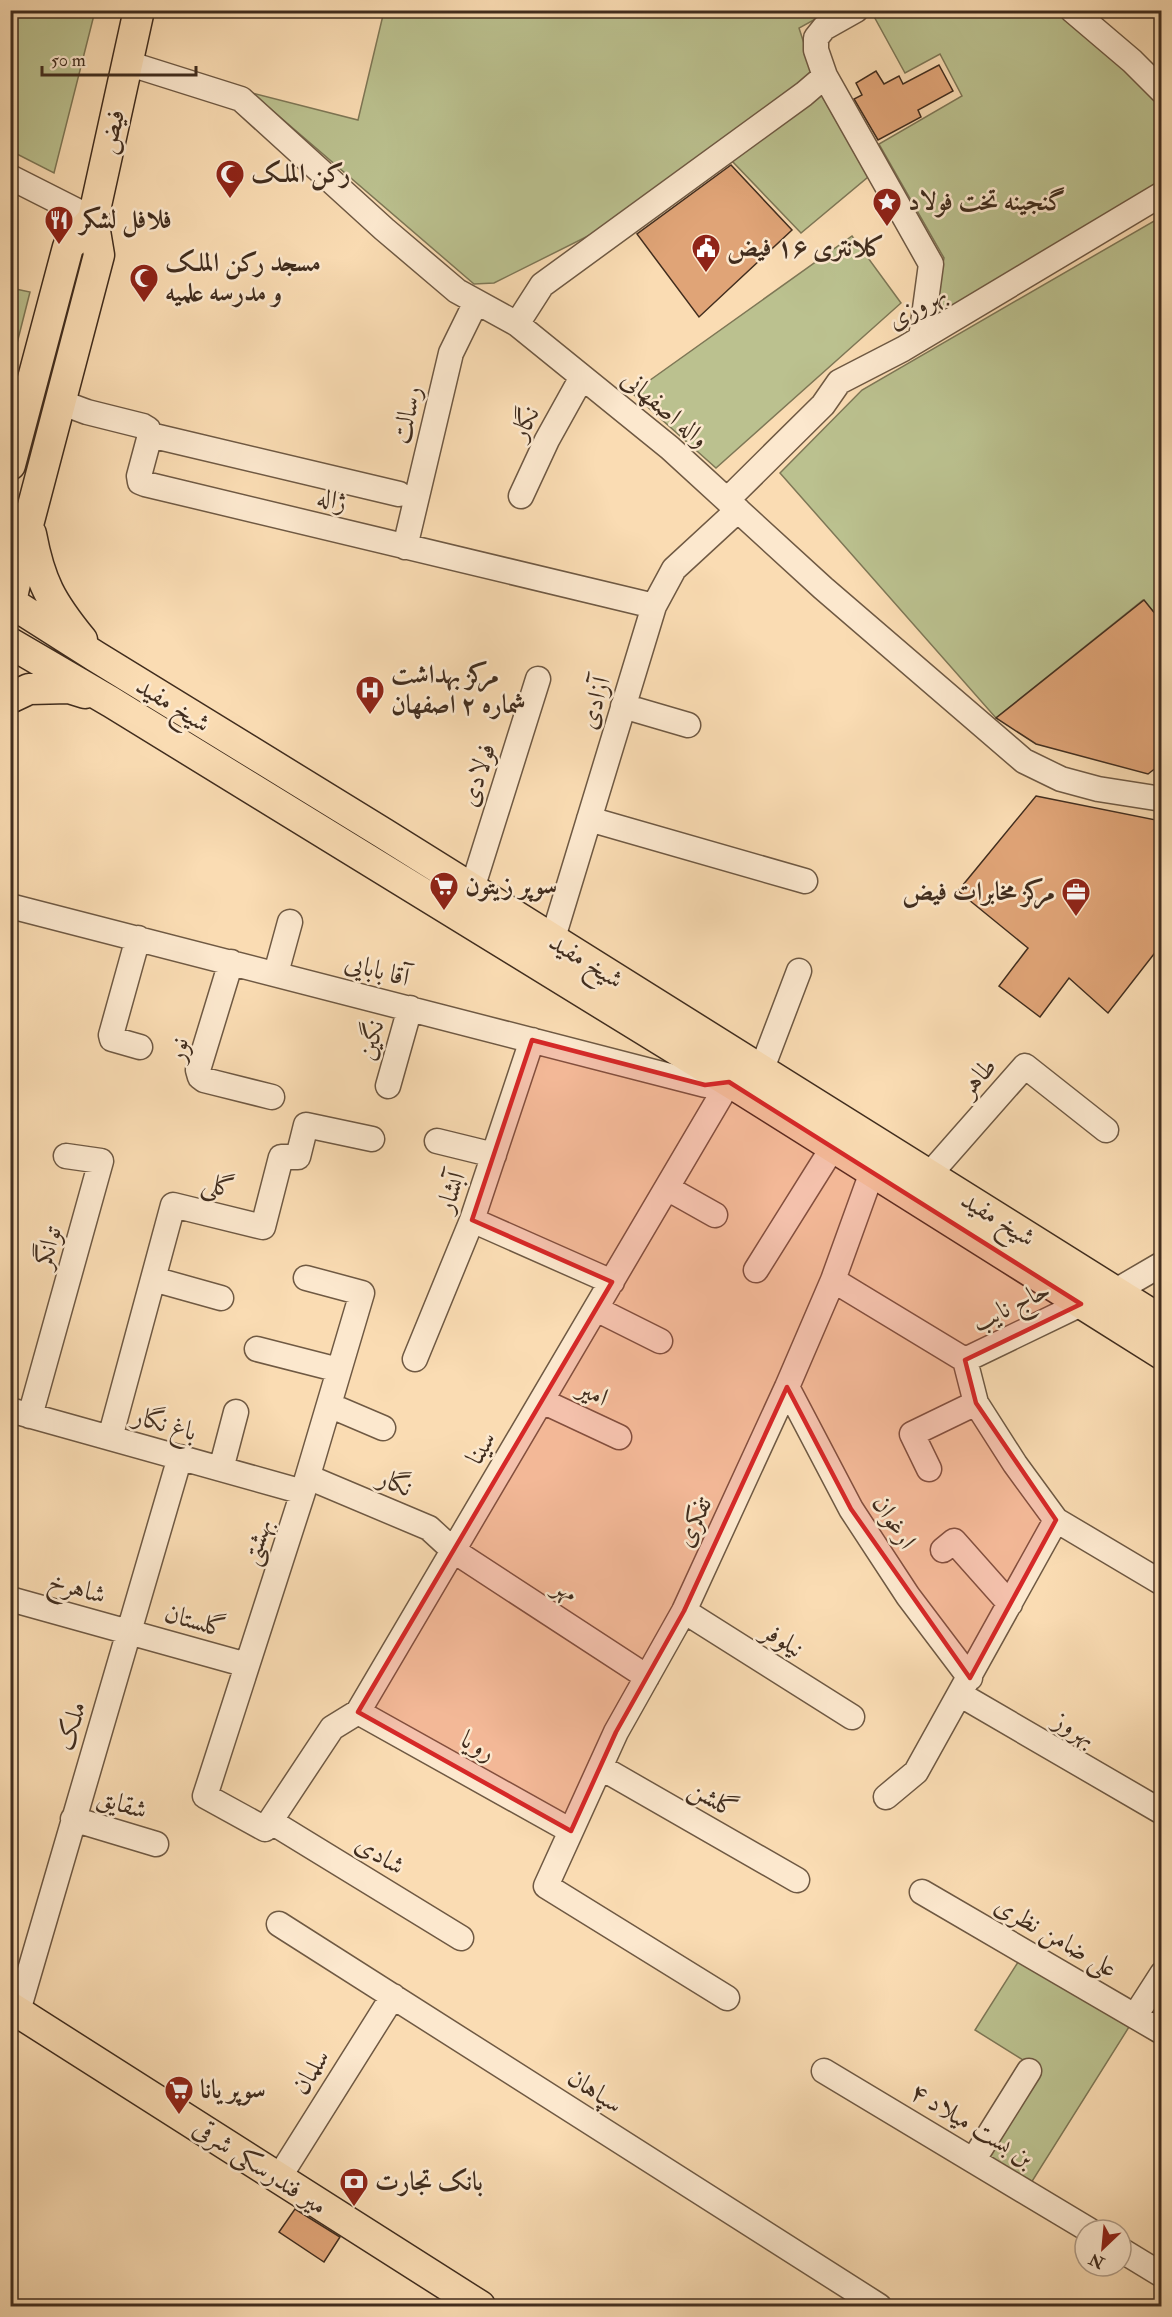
<svg xmlns="http://www.w3.org/2000/svg" width="1172" height="2317" font-family="'IM FELL Double Pica',Amiri,serif">
<style>
.green{fill:#bbc18f;stroke:#7e7756;stroke-width:1.5}
.building{fill:#e0a477;stroke:#412d1e;stroke-width:1.5}
.lines{fill:none;stroke-linecap:round;stroke-linejoin:round}
.minor-casing{stroke:#6f5943;stroke-width:27}
.major-casing{stroke:#412d1e;stroke-width:33}
.minor{stroke:#fce8ce;stroke-width:24}
.major{stroke:#fadcb3;stroke-width:30}
.marked{fill:#d62828;fill-opacity:0.2;stroke:#d62828;stroke-width:4.5;stroke-linejoin:round}
.labels{text-anchor:middle;dominant-baseline:central;stroke-width:5;stroke-linejoin:round;paint-order:stroke}
.street-label{font-size:26px;fill:#412d1e;stroke:#fce8ce}
.poi-label{font-size:26px;font-weight:bold;fill:#412d1e;stroke:#fce8ce;text-anchor:start}
</style>
<rect width="100%" height="100%" fill="#fadcb3"/>
<filter id="stains"><feTurbulence type="fractalNoise" baseFrequency=".00333" numOctaves="4"/><feColorMatrix values="0 0 0 0 .2 0 0 0 0 .09 0 0 0 0 .02 0 0 0 .5 -.17"/></filter>
<radialGradient id="worn" r=".72"><stop offset=".6" stop-color="#630" stop-opacity="0"/><stop offset="1" stop-color="#630" stop-opacity=".3"/></radialGradient>
<path class="green" d="M10 11H95L54 173 11 151Z
M384 11H830L799 28 814 74 598 231 494 283 474 284 252 93 358 120Z
M871 11H1059L1119 61 1161 103V182L933 318 944 258 879 144 962 96 940 54 905 73Z
M821 94 868 177 801 233 732 161Z
M1161 217V621L1143 600 996 718 780 473 862 390Z
M852 236 901 303 716 468 632 393Z
M11 288 30 292 11 367 10 288Z
M1020 1959 1129 2027 1031 2183 984 2153 1036 2068 975 2030Z"/>
<path class="building" d="M939 65 953 91 918 110 921 117 878 140 854 99 862 95 856 83 876 71 884 84 899 76 903 84Z
M731 165 792 230 699 317 637 234Z
M1144 600 1161 621V764L1148 774 1036 744 996 718Z
M1036 796 1161 821V945L1108 1013 1069 978 1040 1017 999 986 1028 948 958 891Z
M295 2209 340 2237 324 2262 279 2232Z"/>
<g class="lines">
<g class="minor-casing">
<path id="minor" d="M856 10 824 28 816 38V50L825 76 931 264 921 338
M1072 10 1132 61 1162 91
M127 63 241 99 384 229 457 291 517 324 670 448 823 588 1024 761 1061 779 1098 789 1162 799
M10 177 93 219
M517 324 542 285 804 94 825 76
M60 402 87 412 143 426 148 429 150 435 139 476 140 482 145 484 654 606
M150 435 399 494
M521 496 547 440 582 377
M727 500 823 405 839 382 903 349 1162 194
M405 547 451 353 476 302
M623 706 688 725
M589 819 805 881
M472 889 538 679
M10 906 705 1085 729 1082
M138 938 111 1035 112 1039 140 1047
M552 941 654 606 674 569 738 510
M231 962 198 1070 200 1077 204 1080 272 1097
M276 973 290 922
M761 1071 799 971
M388 1086 410 1008
M437 1141 494 1155
M929 1175 1025 1066 1106 1130
M667 1188 715 1215
M472 1220 612 1282
M756 1270 833 1147
M306 1278 362 1293 303 1492 205 1796 265 1829 332 1728 358 1712 729 1082
M153 1279 221 1298
M833 1280 965 1360 976 1403 1015 1464 1056 1520 1162 1583
M1114 1292 1162 1264
M596 1309 660 1341
M257 1349 339 1370
M415 1359 472 1220 532 1040
M965 1360 1081 1304
M787 1387 851 1509 908 1596 970 1678
M542 1401 619 1437
M329 1405 383 1428
M10 1410 303 1492
M30 1416 101 1161 66 1156
M110 1438 173 1205 263 1227 281 1157H298L306 1125 372 1139
M221 1469 236 1412
M929 1469 912 1434 976 1403
M308 1477 429 1528 454 1551 647 1677
M943 1550 954 1541 1010 1604
M10 1599 247 1665
M684 1611 852 1717
M961 1695 1162 1812
M358 1712 571 1831
M600 1767 797 1880
M886 1797 916 1772 1056 1520
M73 1819 156 1844
M270 1821 461 1938
M922 1892 1162 2032
M279 1924 879 2306
M727 1998 546 1886 616 1732 684 1611 787 1387 833 1280 872 1172
M18 2011 180 1457
M1135 2016 1162 1974
M824 2071 1089 2230
M974 2159 1029 2071
M278 2179 393 1996
M1121 2250 1162 2275"/>
</g>
<g class="major-casing">
<path id="major" d="M10 465 68 247 93 219
M31 534C40 582 51 602 82 640
M10 602 95 656 383 833 1162 1321
M10 606 29 521 99 255 93 219 139 10
M10 643 111 702 744 1091 1162 1354
M10 698 29 689 69 688 85 693
M10 2007 480 2306"/>
</g>
<use href="#minor" class="minor"/>
<use href="#major" class="major"/>
</g>
<path class="marked" d="M532 1040 705 1085 729 1082 1081 1304 965 1360 976 1403 1056 1520 970 1678 851 1509 787 1387 684 1611 616 1732 571 1831 358 1712 612 1282 472 1220Z"/>
<defs>
<g id="mosque-pin" transform="scale(1.5)"><path d="M0 17L-7.5 6A9.5 9.5 0 1 1 7.5 6Z" fill="#8f2418" stroke="#fce8ce"/><path d="M3.5-4.9A6 6 0 1 0 3.5 4.9A5 5 0 1 1 3.5-4.9Z" fill="#fff"/></g>
<g id="sight-pin" transform="scale(1.5)"><path d="M0 17L-7.5 6A9.5 9.5 0 1 1 7.5 6Z" fill="#8f2418" stroke="#fce8ce"/><path d="M0-6L1.8-2.2L6-1.7L2.9 1.2L3.7 5.4L0 3.3L-3.7 5.4L-2.9 1.2L-6-1.7L-1.8-2.2Z" fill="#fff"/></g>
<g id="restaurant-pin" transform="scale(1.5)"><path d="M0 17L-7.5 6A9.5 9.5 0 1 1 7.5 6Z" fill="#8f2418" stroke="#fce8ce"/><path d="M-5-6h1v4h1v-4h1v4h1v-4h1v5L-1.5 .5V6h-2V.5L-5-1ZM5-6V6H3V1.5H1.5Q1.5-4 5-6Z" fill="#fff"/></g>
<g id="civic-pin" transform="scale(1.5)"><path d="M0 17L-7.5 6A9.5 9.5 0 1 1 7.5 6Z" fill="#8f2418" stroke="#fce8ce"/><path d="M-.6-6.5H3V-4.5H.6V-3L4-1V1h2V6H-6V1h2V-1L-.6-3ZM-1.2 2.5V6h2.4V2.5Z" fill="#fff"/></g>
<g id="hospital-pin" transform="scale(1.5)"><path d="M0 17L-7.5 6A9.5 9.5 0 1 1 7.5 6Z" fill="#8f2418" stroke="#fce8ce"/><path d="M-5-5h3v3.5h4V-5h3V5h-3V1.5h-4V5h-3Z" fill="#fff"/></g>
<g id="supermarket-pin" transform="scale(1.5)"><path d="M0 17L-7.5 6A9.5 9.5 0 1 1 7.5 6Z" fill="#8f2418" stroke="#fce8ce"/><path d="M-6-5.5h2.5l.6 2H6L4.5 2H-2.5L-4.4-4H-6ZM-1.5 3.2a1.3 1.3 0 1 0 .1 0ZM3 3.2a1.3 1.3 0 1 0 .1 0Z" fill="#fff"/></g>
<g id="office-pin" transform="scale(1.5)"><path d="M0 17L-7.5 6A9.5 9.5 0 1 1 7.5 6Z" fill="#8f2418" stroke="#fce8ce"/><path d="M-6-3h4V-5.5h4V-3h4V5H-6ZM-1-4.5V-3h2v-1.5ZM-6 0V1H6V0Z" fill="#fff"/></g>
<g id="bank-pin" transform="scale(1.5)"><path d="M0 17L-7.5 6A9.5 9.5 0 1 1 7.5 6Z" fill="#8f2418" stroke="#fce8ce"/><path d="M-6-4H6V4H-6ZM0-2.3a2.3 2.3 0 1 0 0 4.6a2.3 2.3 0 1 0 0-4.6Z" fill="#fff"/></g>
</defs>
<g fill-rule="evenodd">
<use href="#mosque-pin" x="230" y="174"/>
<use href="#sight-pin" x="887" y="202"/>
<use href="#restaurant-pin" x="59" y="220"/>
<use href="#civic-pin" x="706" y="248"/>
<use href="#mosque-pin" x="144" y="278"/>
<use href="#hospital-pin" x="370" y="690"/>
<use href="#supermarket-pin" x="444" y="886"/>
<use href="#office-pin" x="1076" y="892"/>
<use href="#supermarket-pin" x="179" y="2090"/>
<use href="#bank-pin" x="354" y="2182"/>
</g>
<g class="labels">
<g class="street-label">
<text transform="translate(112 132) rotate(-78)">فیض</text>
<text transform="translate(917 307) rotate(-30)">بهروزی</text>
<text transform="translate(665 409) rotate(40)">واله اصفهانی</text>
<text transform="translate(407 415) rotate(-77)">رسالت</text>
<text transform="translate(525 423) rotate(-63)">نگار</text>
<text transform="translate(332 500) rotate(13)">ژاله</text>
<text transform="translate(595 703) rotate(-73)">آزادی</text>
<text transform="translate(173 705) rotate(32)">شیخ مفید</text>
<text transform="translate(478 775) rotate(-72)">فولادی</text>
<text transform="translate(586 961) rotate(32)">شیخ مفید</text>
<text transform="translate(377 970) rotate(15)">آقا بابایی</text>
<text transform="translate(371 1040) rotate(-75)">نگین</text>
<text transform="translate(178 1050) rotate(-80)">نور</text>
<text transform="translate(978 1077) rotate(-48)">طاهر</text>
<text transform="translate(218 1186) rotate(14)">گلی</text>
<text transform="translate(451 1192) rotate(-70)">آبشار</text>
<text transform="translate(998 1219) rotate(32)">شیخ مفید</text>
<text transform="translate(48 1247) rotate(-74)">توانگر</text>
<text transform="translate(1011 1306) rotate(-26)">حاج نایب</text>
<text transform="translate(593 1393) rotate(25)">امیر</text>
<text transform="translate(165 1424) rotate(16)">باغ نگار</text>
<text transform="translate(481 1448) rotate(-60)">سینا</text>
<text transform="translate(395 1483) rotate(23)">نگار</text>
<text transform="translate(694 1522) rotate(-65)">تفکری</text>
<text transform="translate(894 1522) rotate(57)">ارغوان</text>
<text transform="translate(257 1542) rotate(-72)">بهشتی</text>
<text transform="translate(77 1588) rotate(16)">شاهرخ</text>
<text transform="translate(566 1590) rotate(33)">مهر</text>
<text transform="translate(195 1621) rotate(16)">گلستان</text>
<text transform="translate(783 1640) rotate(32)">نیلوفر</text>
<text transform="translate(71 1726) rotate(-73)">ملک</text>
<text transform="translate(1075 1729) rotate(30)">بهروز</text>
<text transform="translate(478 1746) rotate(29)">رویا</text>
<text transform="translate(713 1799) rotate(30)">گلشن</text>
<text transform="translate(122 1804) rotate(17)">شقایق</text>
<text transform="translate(380 1855) rotate(32)">شادی</text>
<text transform="translate(1056 1937) rotate(30)">علی ضامن نظری</text>
<text transform="translate(311 2072) rotate(-58)">سلمان</text>
<text transform="translate(595 2091) rotate(33)">سپاهان</text>
<text transform="translate(972 2125) rotate(31)">بن بست میلاد ۴</text>
<text transform="translate(260 2167) rotate(33)">میر فندرسکی شرقی</text>
</g>
<g class="poi-label">
<text x="251" y="174">رکن الملک</text>
<text x="908" y="202">گنجینه تخت فولاد</text>
<text x="80" y="220">فلافل لشکر</text>
<text x="727" y="248">کلانتری ۱۶ فیض</text>
<text x="165" y="263">مسجد رکن الملک<tspan x="165" dy="30">و مدرسه علمیه</tspan></text>
<text x="391" y="675">مرکز بهداشت<tspan x="391" dy="30">شماره ۲ اصفهان</tspan></text>
<text x="465" y="886">سوپر زیتون</text>
<text x="1055" y="892" text-anchor="end">مرکز مخابرات فیض</text>
<text x="200" y="2090">سوپر یانا</text>
<text x="375" y="2182">بانک تجارت</text>
</g>
</g>
<rect width="1172" height="2317" fill="none" stroke="#fadcb3" stroke-width="36"/>
<rect x="12" y="12" width="1148" height="2293" fill="none" stroke="#412d1e" stroke-width="3"/>
<rect x="18" y="18" width="1136" height="2281" fill="none" stroke="#412d1e" stroke-width="1.5"/>
<g transform="translate(1103 2248) rotate(206)"><circle r="28" fill="#fce8ce" stroke="#b19d88" stroke-width="1.5"/>
<path d="M0-4.5L10 22L0 15L-10 22Z" fill="#8f2418"/>
<text y="-9" font-size="16" font-weight="bold" text-anchor="middle" fill="#412d1e">N</text>
</g>
<path d="M42 66v9h154v-9" fill="none" stroke="#412d1e" stroke-width="3"/>
<text x="51" y="66" font-size="18" fill="#412d1e" stroke="#fce8ce" stroke-width="4.5" paint-order="stroke">50 m</text>
<rect width="100%" height="100%" filter="url(#stains)"/>
<rect width="100%" height="100%" fill="url(#worn)"/>
</svg>
